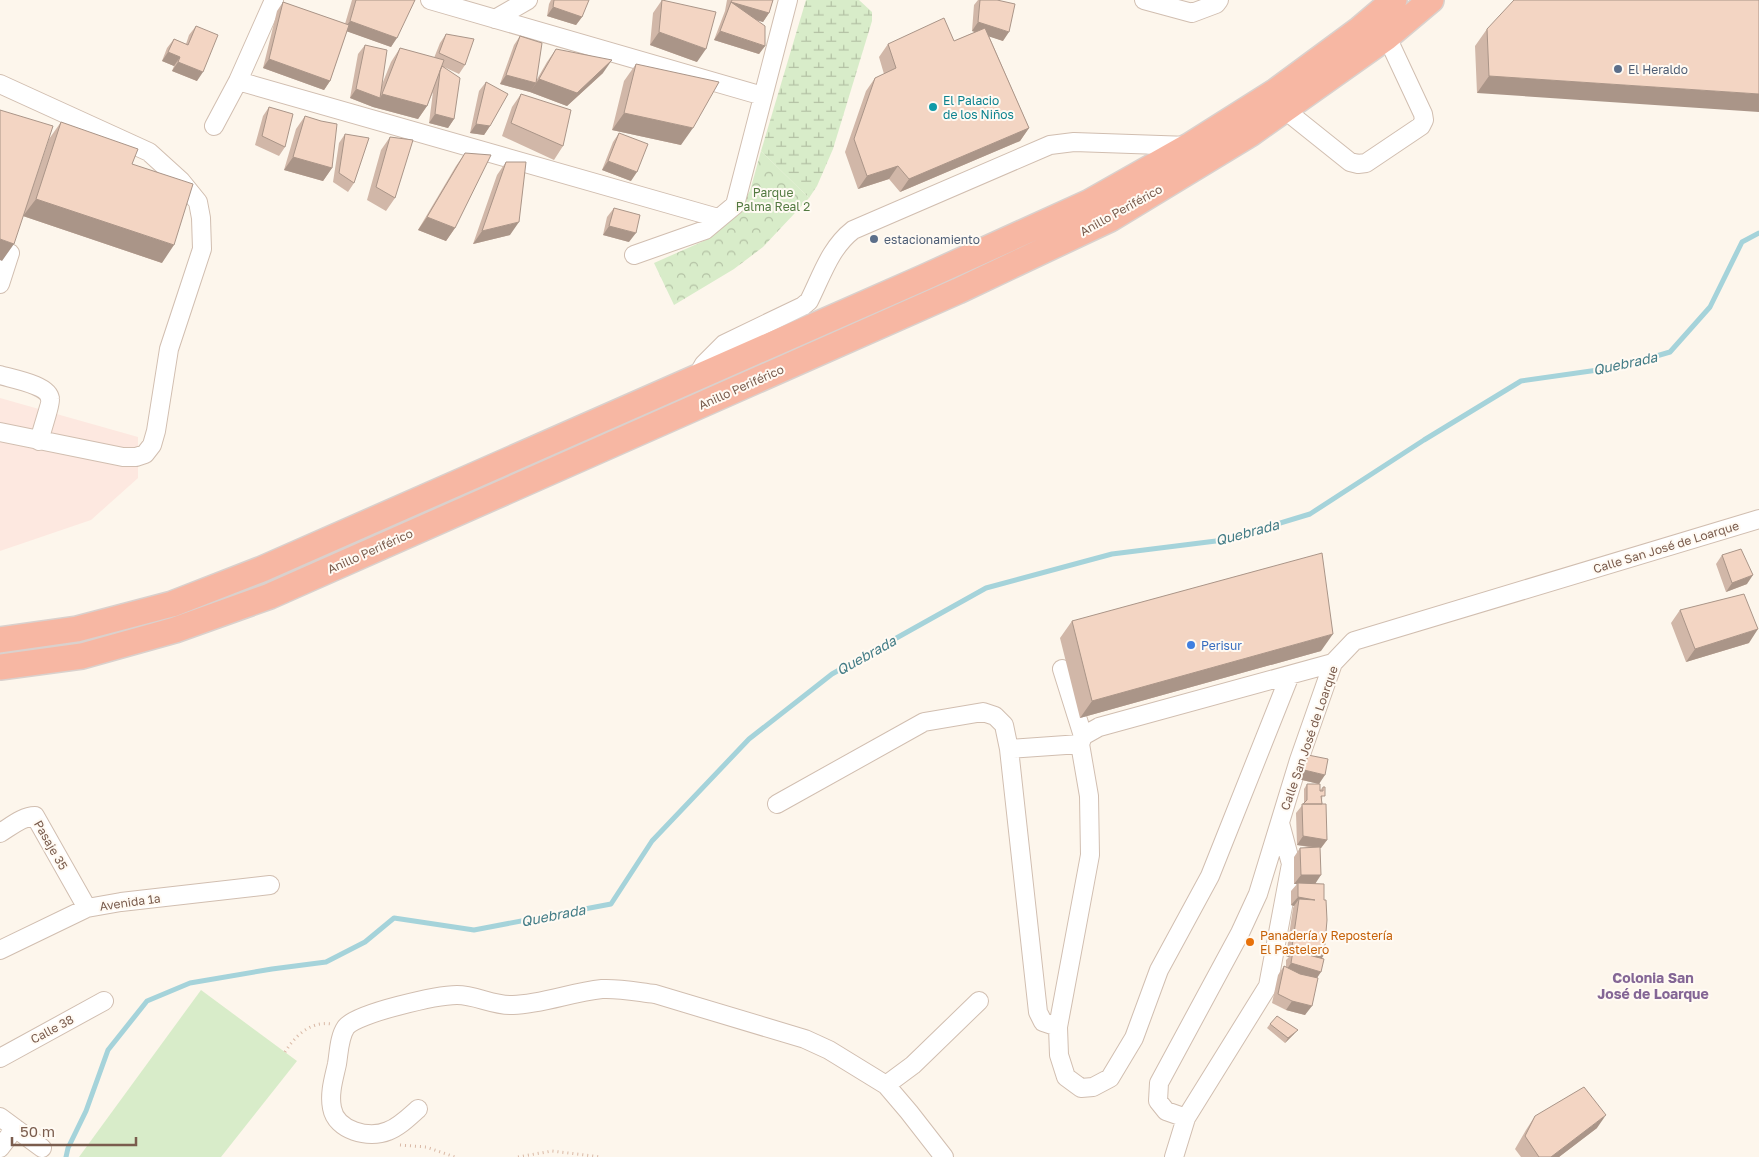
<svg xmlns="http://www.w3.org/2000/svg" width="1759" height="1157" font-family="'Golos Text',sans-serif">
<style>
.commercial{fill:#fde8e0}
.wetland{fill:url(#wetland-marsh)}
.park{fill:url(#park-crowns)}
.garden{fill:#d8ecc9}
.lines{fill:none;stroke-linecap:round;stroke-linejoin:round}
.stream{stroke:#a5d3da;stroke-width:5}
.minor-casing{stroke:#d1beb0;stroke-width:20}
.highway-casing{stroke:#dad1cd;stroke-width:28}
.path{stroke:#d9b8a5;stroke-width:3;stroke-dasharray:1 4;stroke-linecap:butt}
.minor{stroke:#fff;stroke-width:18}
.highway{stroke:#f7b7a3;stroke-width:25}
.wall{fill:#d1b7a8}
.shaded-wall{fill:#aa9588}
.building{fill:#f3d5c3;stroke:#aa9588}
.service-dot{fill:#5c6f8a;stroke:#fffaf3;stroke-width:2}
.culture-dot{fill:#0f9aa8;stroke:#fffaf3;stroke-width:2}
.shop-dot{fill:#3f7fe0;stroke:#fffaf3;stroke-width:2}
.food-dot{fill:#e8710a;stroke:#fffaf3;stroke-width:2}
.labels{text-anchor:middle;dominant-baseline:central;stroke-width:4;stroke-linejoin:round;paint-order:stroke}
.service-label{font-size:12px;fill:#4e5e75;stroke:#fffaf3;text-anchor:start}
.culture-label{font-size:12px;fill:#0d838f;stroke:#fffaf3;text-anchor:start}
.park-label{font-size:12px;fill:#537a41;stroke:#fffaf3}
.street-label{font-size:12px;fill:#7a5c4d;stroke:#fffaf3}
.shop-label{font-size:12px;fill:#366cbe;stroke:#fffaf3;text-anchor:start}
.food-label{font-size:12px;fill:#c56008;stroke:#fffaf3;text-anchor:start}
.water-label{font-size:14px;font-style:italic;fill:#437c86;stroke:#fffaf3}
.neighbourhood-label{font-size:14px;font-weight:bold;fill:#846695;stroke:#fffaf3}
</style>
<defs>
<pattern id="wetland-marsh" width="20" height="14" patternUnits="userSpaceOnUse" patternTransform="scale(1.25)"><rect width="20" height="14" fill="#d8ecc9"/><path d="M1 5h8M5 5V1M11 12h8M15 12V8" fill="none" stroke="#b4c2a5"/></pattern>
<pattern id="park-crowns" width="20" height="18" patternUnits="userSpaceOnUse" patternTransform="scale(1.25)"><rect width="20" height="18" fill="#d8ecc9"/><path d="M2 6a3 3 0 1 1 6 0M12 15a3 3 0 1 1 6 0" fill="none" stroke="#b4c2a5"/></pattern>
</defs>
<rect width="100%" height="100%" fill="#fdf6ec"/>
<path class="commercial" d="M0 398 138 437V478L91 520 0 551Z"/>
<path class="wetland" d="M806 0H859L872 12V21L833 149 817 186 809 198 761 151Z"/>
<path class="park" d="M761 151 809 198 763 247 734 269 674 305 654 263 706 240 733 216 750 191Z"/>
<path class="garden" d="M201 990 297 1061 221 1157H79Z"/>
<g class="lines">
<path class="stream" d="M66 1157 68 1148 86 1111 108 1050 147 1001 190 983 272 969 326 962 365 942 394 918 474 930 611 904 652 841 749 739 832 674 986 588 1112 554 1224 540 1310 514 1424 440 1521 381 1619 367 1670 352 1710 307 1742 242 1759 233"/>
<g class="minor-casing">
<path id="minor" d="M430 0 763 96
M1144 0 1192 13 1216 4 1219 0
M495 19 528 0
M238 81 718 218
M0 84 149 152 181 181 198 202 201 218 202 249 169 349 156 431 152 445 145 454 136 457H123L0 432
M1285 110 1350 162 1358 164 1366 163 1421 126 1424 120 1423 114 1387 37
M214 126 238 81 274 0
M634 255 705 230 735 205 788 0
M0 284 10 253
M0 375C13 379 49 385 50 399 51 403 41 433 39 441
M696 378 704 364 724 344 803 306 809 301C822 275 830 248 853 230L1050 145 1074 142 1189 146
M1062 669 1083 736
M1290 675 1210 876 1159 970 1134 1038 1110 1078 1093 1087 1081 1088 1066 1077 1059 1055 1058 1027 1090 855 1089 796 1080 744 1083 736 1099 727 1333 663
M1009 749 1080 744
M777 804 924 722 983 712 995 716 1004 725 1009 749 1038 1012 1043 1022 1058 1027
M0 833C10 827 23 816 35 816L87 908
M0 950 87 908 121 902 270 885
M0 1058 104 1001
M886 1085 913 1065 979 1001
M418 1109C409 1117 399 1127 388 1131 369 1139 336 1131 332 1108 329 1093 334 1078 337 1064 339 1052 339 1037 346 1027 357 1013 438 995 457 995 476 995 494 1006 513 1005 543 1004 572 992 602 989 619 988 638 992 655 994L805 1039 829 1050 886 1085 909 1112 944 1157
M0 1117 42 1148
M1186 1118 1268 986 1291 864 1280 823
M0 1148 15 1128
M1174 1157 1186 1118 1166 1111 1158 1101 1159 1083 1240 933 1258 894 1299 760 1333 663 1354 641 1759 519"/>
</g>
<g class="highway-casing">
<path id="highway" d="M0 640 77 629 172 604 262 569 925 277 1090 202 1189 146 1276 91 1360 29 1394 0
M0 667 82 656 175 630 270 596 958 291 1110 219 1250 134 1387 37 1431 0"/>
</g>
<path class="path" d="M285 1052C295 1036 310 1021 331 1024
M400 1145 426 1147 455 1157
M518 1157 552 1151 601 1157"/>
<use href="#minor" class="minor"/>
<use href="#highway" class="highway"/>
</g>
<path class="wall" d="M352 0H415L391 47 347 31 330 81 324 90 263 68 277 11 283 2 345 24Z
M551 0H588L582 17 576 25 547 16 549 4Z
M662 0 697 62 650 45 653 13Z
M727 0H773L769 13 763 22 757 20 765 46 759 54 714 40 725 11Z
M978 0H997L1003 41 989 36 1029 128 1020 141 900 192 889 179 858 189 845 152 866 91 875 78 884 74 879 57 888 44 954 41 975 32 972 31 974 5Z
M1759 0 1477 93 1475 46 1487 29Z
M196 26 197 81 172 71 174 66 162 61 167 48 174 39 186 44 189 35Z
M446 34 465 65 459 74 444 67 454 119 448 128 429 123 433 92 427 106 418 119 373 107 350 98 358 54 365 45 381 87 391 62 400 48 434 58 440 43Z
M520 36 536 81 547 62 556 49 603 73 567 106 530 92 500 84 514 45Z
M636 64 681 145 612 130 624 81Z
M486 82 490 126 484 135 470 133 479 91Z
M521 94 563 146 554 160 502 136 512 107Z
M269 107 285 147 279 156 255 145 263 116Z
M305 116 332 168 323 181 284 170 296 129Z
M61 122 162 263 23 216 49 139Z
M619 133 631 181 602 170 613 142Z
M345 134 354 183 348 192 333 182 339 143Z
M390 137 395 198 386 211 367 200 381 150Z
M465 153 455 228 446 241 418 230 456 166Z
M506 162 510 235 473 244 497 175Z
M614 208 629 242 603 235 607 217Z
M1722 555 1747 584 1726 592 1716 564Z
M1680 610 1749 643 1686 662 1671 623Z
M1072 621 1321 651 1080 718 1060 638Z
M1308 755 1319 784 1298 779 1302 764Z
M1307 784 1320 790 1323 787 1322 801 1327 840 1321 848H1320L1316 883 1321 958 1317 978 1305 1015 1286 1010 1272 1003 1278 975 1284 966 1286 967V960L1289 957 1286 956 1293 908 1294 906 1291 905V891L1297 884H1294V857L1300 848H1314L1297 845 1296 813 1304 803V789Z
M1270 1024 1294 1034 1285 1043 1267 1028Z
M1535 1116 1597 1128 1559 1157H1521L1515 1149 1526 1130Z"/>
<path class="shaded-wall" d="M731 2 769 13 763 22 727 12Z
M553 7 582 17 576 25 547 16Z
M350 21 397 38 391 47 343 30Z
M978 22 1009 32 1003 41 972 31Z
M720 31 765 46 759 54 714 40Z
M659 32 706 49 697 62 650 45Z
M168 52 180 57 174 66 162 61Z
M269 59 330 81 324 90 263 68Z
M612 60 603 73 567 106 530 92 539 79Z
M178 62 203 72 197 81 172 71Z
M506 75 536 83 530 92 500 84Z
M1489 76 1759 94V112L1477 93Z
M356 89 380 98 382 94 427 106 418 119 373 107 350 98Z
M624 113 693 128 681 145 612 130Z
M435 114 454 119 448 128 429 123Z
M476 124 490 126 484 135 470 133Z
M1029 128 1020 141 900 192 909 179Z
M293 157 332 168 323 181 284 170Z
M608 161 637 172 631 181 602 170Z
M898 166 889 179 858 189 867 176Z
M36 199 174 245 162 263 23 216Z
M427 217 455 228 446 241 418 230Z
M519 222 510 235 473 244 482 231Z
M609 226 636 233 629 242 603 235Z
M0 239 14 244 2 261 0 260Z
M1753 575 1747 584 1726 592 1732 583Z
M1758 629 1749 643 1686 662 1695 649Z
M1333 634 1321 651 1080 718 1092 701Z
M1304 770 1325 775 1319 784 1298 779Z
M1303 836 1327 840 1321 848 1297 845Z
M1301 875H1321L1315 884 1298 883 1297 884H1294Z
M1298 897 1315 900 1299 899 1294 906 1291 905Z
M1292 947 1324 955 1318 964 1293 951 1289 957 1286 956Z
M1291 963 1321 972 1315 981 1285 972Z
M1292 1001 1312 1006 1305 1015 1286 1010Z
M1298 1030 1285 1043 1288 1038Z
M1606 1115 1597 1128 1559 1157H1551Z"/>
<path class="building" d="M356 0H415L397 38 350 21Z
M554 0H589L582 17 553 7Z
M662 0 716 12 706 49 659 32Z
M732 0H773L769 13 731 2Z
M980 0H997L1015 4 1009 32 978 22Z
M1514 0H1759V94L1489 76 1487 29Z
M283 2 349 25 330 81 269 59Z
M731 2 765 26V46L720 31Z
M944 18 954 41 985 28 1029 128 909 179 898 166 867 176 854 139 875 78 896 68 888 44Z
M196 26 218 35 203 72 178 62 180 57 168 52 174 39 188 45Z
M446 34 474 39 465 65 439 53Z
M520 36 542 43 536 83 506 75Z
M365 45 387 50 380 98 356 89Z
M400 48 444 60 427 106 382 94Z
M556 49 612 60 577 93 539 79Z
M636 64 719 82 693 128 624 113Z
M442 66 460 78 454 119 435 114 440 71Z
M486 82 508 94 490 126 476 124Z
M521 94 571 110 563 146 511 123Z
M269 107 293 114 285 147 262 136Z
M0 110 53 126 14 244 0 239Z
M305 116 321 121 337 124 332 168 293 157Z
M61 122 138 149 132 164 193 184 174 245 36 199Z
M619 133 648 144 637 172 608 161Z
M345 134 369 138 354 183 339 173Z
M390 137 413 140 395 198 376 187Z
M465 153 491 155 455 228 427 217Z
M506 162H526L519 222 482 231Z
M614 208 640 215 636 233 609 226Z
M1741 549 1753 575 1732 583 1722 555Z
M1322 553 1333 634 1092 701 1072 621Z
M1744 594 1758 629 1695 649 1680 610Z
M1308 755 1328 759 1325 775 1304 770Z
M1307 784H1320V791H1323V787H1325V796H1321L1322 804H1303L1307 800Z
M1302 804H1326L1327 840 1303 836Z
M1320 847 1321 875H1301L1300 848Z
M1298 883 1324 884V900H1326L1327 920 1324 955 1292 947 1299 899 1315 900 1298 897Z
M1293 951 1324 959 1321 972 1291 963Z
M1284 966 1300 974 1318 978 1312 1006 1292 1001 1278 994Z
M1277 1016 1298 1030 1288 1038 1270 1024Z
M1584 1087 1606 1115 1551 1157H1539L1525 1136 1535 1116Z"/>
<g class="service-dot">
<circle cx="1618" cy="69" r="5"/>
<circle cx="874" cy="239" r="5"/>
</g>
<circle class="culture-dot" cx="933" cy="107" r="5"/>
<circle class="shop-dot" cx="1191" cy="645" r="5"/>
<circle class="food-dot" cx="1250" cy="942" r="5"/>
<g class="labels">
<g class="service-label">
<text x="1628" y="69">El Heraldo</text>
<text x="884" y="239">estacionamiento</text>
</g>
<g class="culture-label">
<text x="943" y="100">El Palacio<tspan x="943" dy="14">de los Niños</tspan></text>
</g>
<g class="park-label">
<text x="773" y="192">Parque<tspan x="773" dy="14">Palma Real 2</tspan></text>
</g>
<g class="street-label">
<text transform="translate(1121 210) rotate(-29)">Anillo Periférico</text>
<text transform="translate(741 387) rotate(-24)">Anillo Periférico</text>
<text transform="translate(1666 547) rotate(-17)">Calle San José de Loarque</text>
<text transform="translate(370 551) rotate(-24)">Anillo Periférico</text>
<text transform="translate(1309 738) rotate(-71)">Calle San José de Loarque</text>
<text transform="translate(51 845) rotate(60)">Pasaje 35</text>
<text transform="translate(130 902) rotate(-8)">Avenida 1a</text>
<text transform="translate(52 1029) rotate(-28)">Calle 38</text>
</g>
<g class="shop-label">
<text x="1201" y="645">Perisur</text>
</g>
<g class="food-label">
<text x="1260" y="935">Panadería y Repostería<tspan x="1260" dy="14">El Pastelero</tspan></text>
</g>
<g class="water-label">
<text transform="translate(1625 363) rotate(-12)">Quebrada</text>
<text transform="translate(1247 532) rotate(-15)">Quebrada</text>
<text transform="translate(866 655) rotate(-29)">Quebrada</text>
<text transform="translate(553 915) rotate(-11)">Quebrada</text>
</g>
<g class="neighbourhood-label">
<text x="1653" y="977">Colonia San<tspan x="1653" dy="16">José de Loarque</tspan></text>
</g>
</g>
<path d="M12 1137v8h124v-8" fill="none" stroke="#7a5c4d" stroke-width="2.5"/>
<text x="20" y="1137" font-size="15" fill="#7a5c4d" stroke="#fffaf3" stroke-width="4" paint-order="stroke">50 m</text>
</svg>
